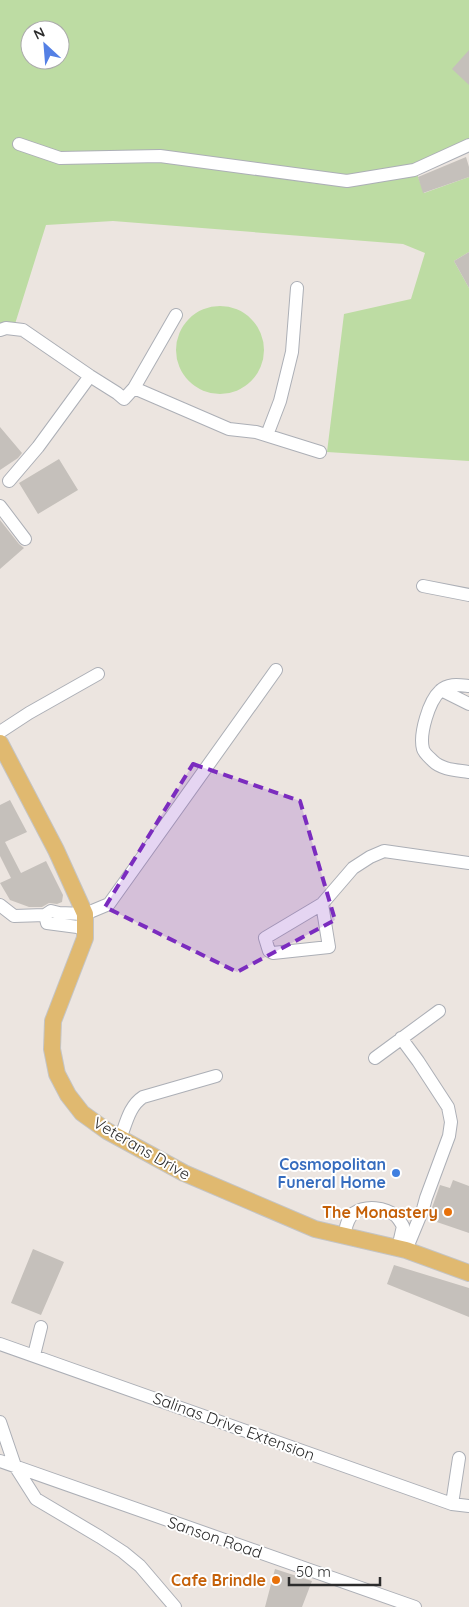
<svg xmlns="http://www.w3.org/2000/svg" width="469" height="1607" font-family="Quicksand,sans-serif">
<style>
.green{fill:#bddca3;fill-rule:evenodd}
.building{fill:#c5c0bb}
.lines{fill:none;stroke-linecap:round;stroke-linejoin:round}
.minor-casing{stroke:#acafb6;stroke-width:14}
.major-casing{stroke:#c4c4c4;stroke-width:18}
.minor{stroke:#fff;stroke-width:12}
.major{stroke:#e0b970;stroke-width:16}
.marked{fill:#7b2cbf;fill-opacity:0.2;stroke:#7b2cbf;stroke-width:4;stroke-dasharray:10 6;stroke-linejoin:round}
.shop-dot{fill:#3f7fe0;stroke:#fff;stroke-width:2}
.food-dot{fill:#e8710a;stroke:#fff;stroke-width:2}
.labels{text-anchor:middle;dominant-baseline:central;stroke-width:4;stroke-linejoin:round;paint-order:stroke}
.street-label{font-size:16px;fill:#2c2c2c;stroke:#fff}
.shop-label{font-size:16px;font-weight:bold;fill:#366cbe;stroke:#fff;text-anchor:end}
.food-label{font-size:16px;font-weight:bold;fill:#c56008;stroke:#fff;text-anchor:end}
</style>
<rect width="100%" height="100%" fill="#ece5e0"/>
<path class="green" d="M0 0H469V145L414 170 347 181 157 153 58 162 157 160 318 184 354 186 417 174 424 193 469 177V252L454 261 469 288V461L327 452 344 314 411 299 425 253 403 244 113 221 46 225 15 324 0 326ZM30 30H60V60H30Z
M176 350a44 44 0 1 1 88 0a44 44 0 1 1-88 0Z"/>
<path class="building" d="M469 50V85L452 69Z
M466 157 469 167V177L423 193 418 177Z
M469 252V288L454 261Z
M0 427 22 453 18 458 0 470Z
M59 459 78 490 38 514 19 483Z
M0 520 19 544 24 548 0 569Z
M10 800 27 832 5 842 21 873 46 861 63 895 62 902 57 904 49 903 42 907H29L10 900 0 883 11 878 0 856V805Z
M453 1180 469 1186V1233L428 1219 440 1185 450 1188Z
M33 1249 64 1262 41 1315 11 1303Z
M394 1265 469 1288V1317L387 1284Z
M275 1569 312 1581 302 1607H265Z"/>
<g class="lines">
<g class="minor-casing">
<path id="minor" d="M19 144 60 158 160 156 347 181 414 170 469 145
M0 330 6 328 23 330 90 376 117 393 124 399 134 388 176 315
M134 388 229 429 256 432 320 452
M267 435 280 401 292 352 297 288
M9 481 38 447 90 376
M0 506 25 539
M423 586 469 595
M469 686C459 685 448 683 440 691 429 701 419 734 423 749 424 753 430 758 433 761 442 770 457 770 469 772
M441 690 469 704
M0 732 29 713 98 674
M322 904 329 947 273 953 269 951 265 938 322 904 353 868 370 857 384 851 469 863
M0 905 14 916 45 915 51 911 59 913 85 914 109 904 276 670
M45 915 47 923 85 928
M401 1038 418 1061 448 1107 451 1122 449 1136 426 1198 423 1209 406 1250
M375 1058 439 1011
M120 1139C126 1124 129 1106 143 1097L216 1076
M344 1235C346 1228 347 1218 354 1213 366 1205 385 1207 396 1216 399 1219 401 1223 403 1226L398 1248
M0 1344 452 1504 469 1506
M34 1355 41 1327
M0 1422 15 1466 36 1499 100 1537 123 1552 140 1566 175 1607
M0 1461 415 1607
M452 1504 459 1458"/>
</g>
<g class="major-casing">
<path id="major" d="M0 743 56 850 85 914V938L53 1021 52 1049 57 1074 68 1095 82 1113 107 1131 184 1173 315 1229 406 1250 469 1273"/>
</g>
<use href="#minor" class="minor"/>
<use href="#major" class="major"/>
</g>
<path class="marked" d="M193 764 300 801 335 920 237 972 105 907Z"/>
<circle class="shop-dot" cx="396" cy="1173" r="5"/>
<g class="food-dot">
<circle cx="448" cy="1212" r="5"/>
<circle cx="276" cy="1580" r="5"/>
</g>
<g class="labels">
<g class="street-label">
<text transform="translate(142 1148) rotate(30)">Veterans Drive</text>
<text transform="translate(234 1426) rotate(20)">Salinas Drive Extension</text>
<text transform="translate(215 1537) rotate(19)">Sanson Road</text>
</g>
<g class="shop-label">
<text x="386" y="1164">Cosmopolitan<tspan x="386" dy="18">Funeral Home</tspan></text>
</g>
<g class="food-label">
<text x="438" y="1212">The Monastery</text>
<text x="266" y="1580">Cafe Brindle</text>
</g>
</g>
<g transform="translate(45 45) rotate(334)"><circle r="24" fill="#ffffff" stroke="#ababab"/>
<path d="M0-4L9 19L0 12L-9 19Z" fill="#5480e5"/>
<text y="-8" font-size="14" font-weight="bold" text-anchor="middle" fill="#2c2c2c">N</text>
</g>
<path d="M289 1577v8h91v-8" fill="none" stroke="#2c2c2c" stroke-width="2.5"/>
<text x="296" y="1577" font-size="15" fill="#2c2c2c" stroke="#ffffff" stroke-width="4" paint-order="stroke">50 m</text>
</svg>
